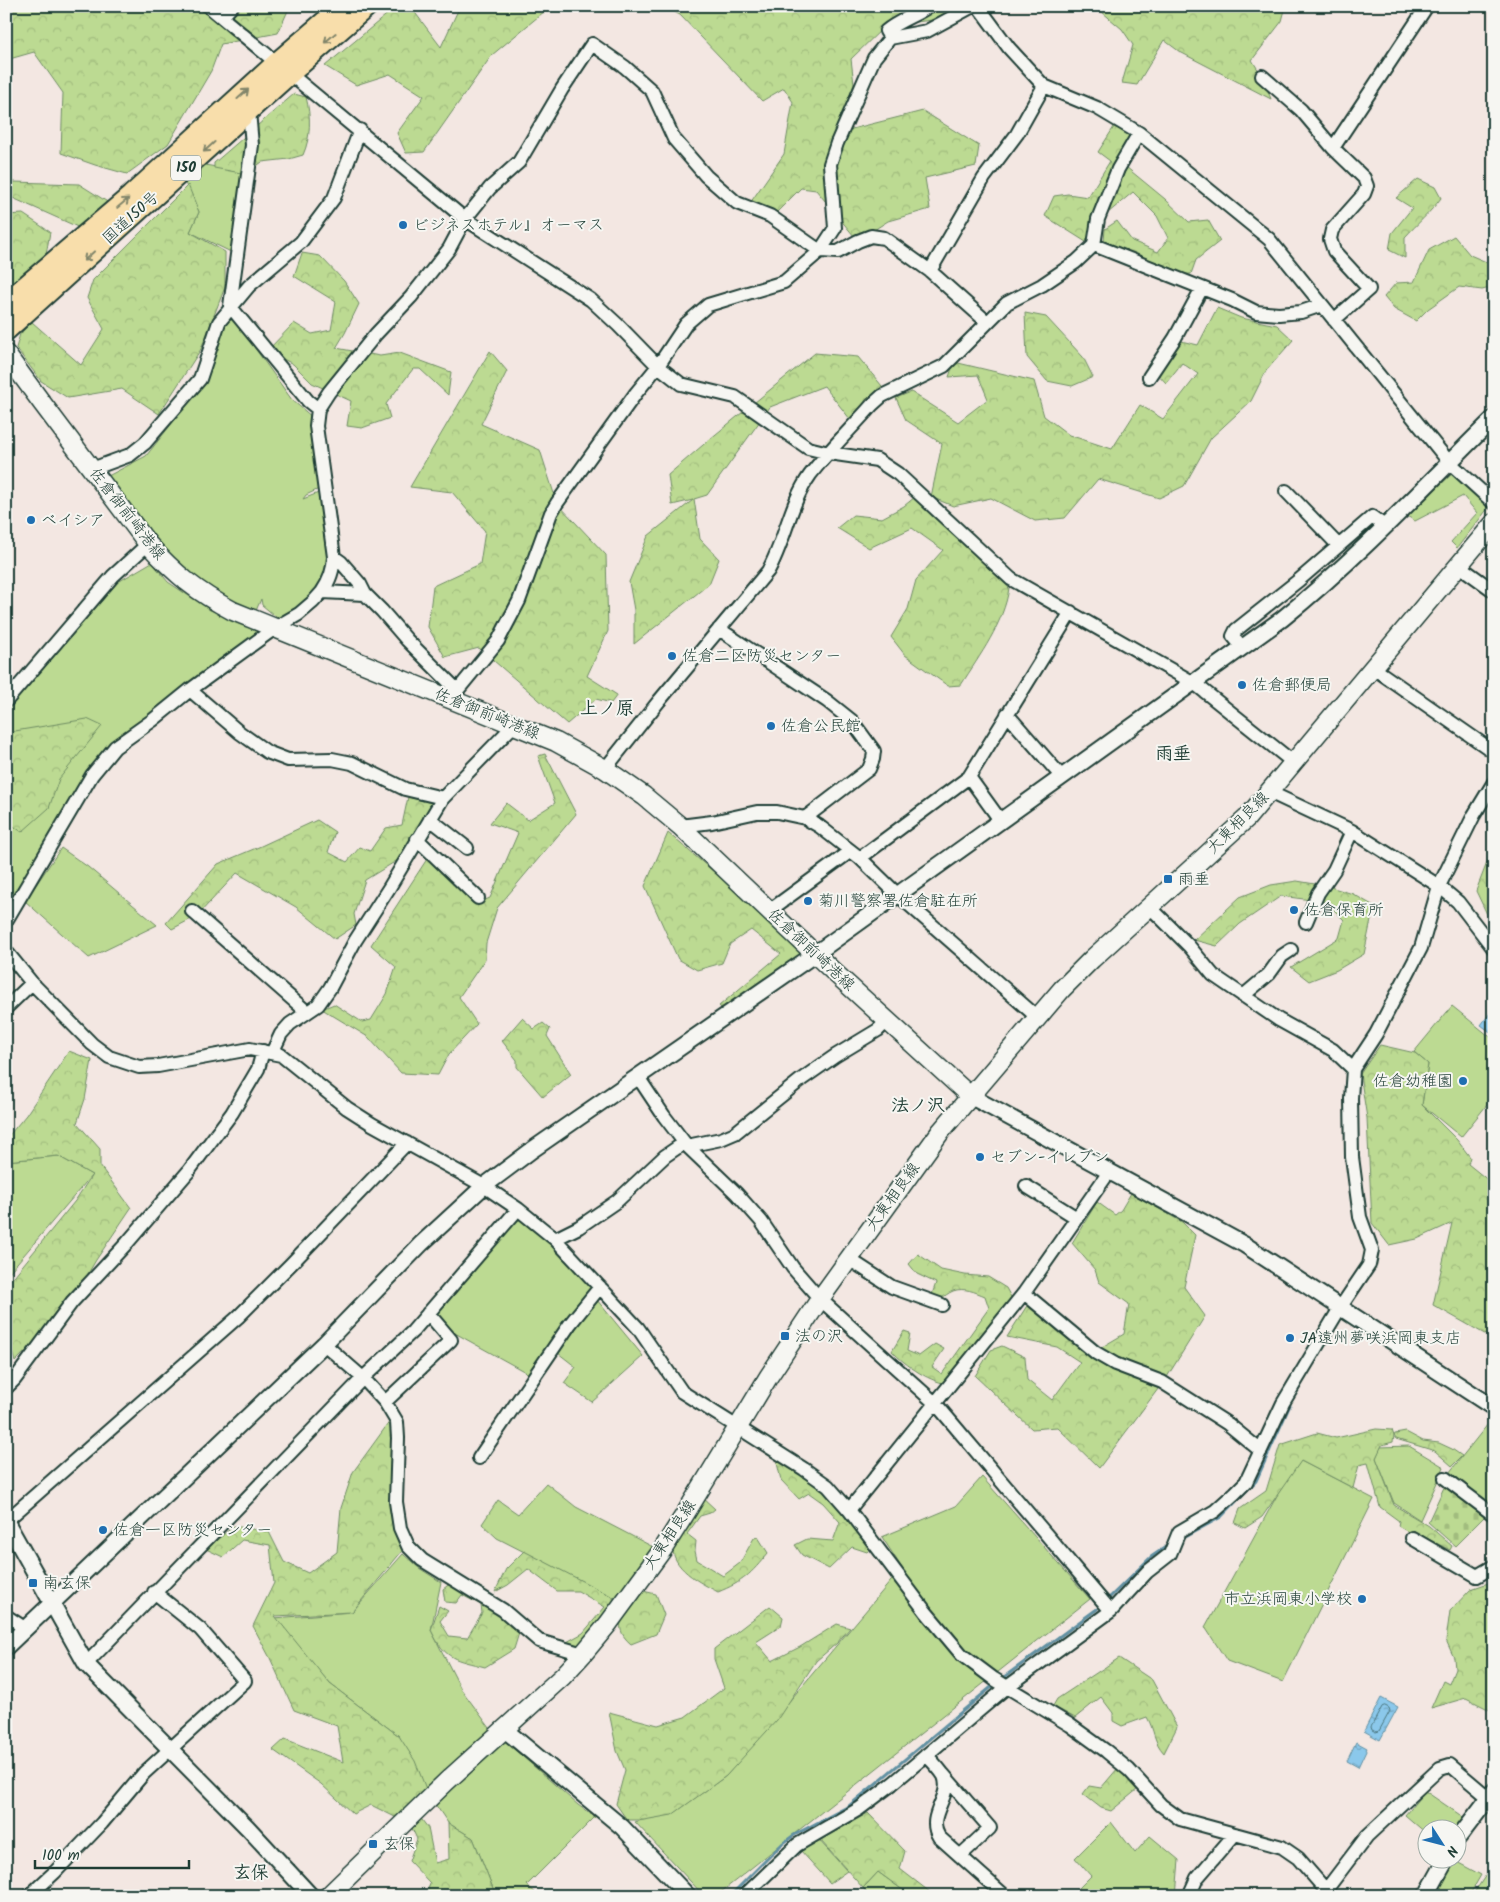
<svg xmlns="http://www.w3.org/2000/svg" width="1500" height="1902" font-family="Kalam,'Klee One',sans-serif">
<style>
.green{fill:#bcda92;stroke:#6e8c63}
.forest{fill:url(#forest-crowns);stroke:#6e8c63}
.cemetery{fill:url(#cemetery-stones);stroke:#6e8c63}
.water{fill:url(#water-ripples);stroke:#6090a2}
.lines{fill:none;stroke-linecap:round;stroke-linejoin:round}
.shore{stroke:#4a757d;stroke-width:1}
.stream{stroke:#6090a2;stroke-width:3}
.minor-casing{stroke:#1f3d34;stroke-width:16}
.tertiary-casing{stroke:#1f3d34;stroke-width:19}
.secondary-casing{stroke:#1f3d34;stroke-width:21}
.trunk-casing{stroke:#1f3d34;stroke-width:24}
.minor{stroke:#f6f6f2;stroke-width:12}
.tertiary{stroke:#f6f6f2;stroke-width:15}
.secondary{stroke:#f6f6f2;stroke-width:18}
.trunk{stroke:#f8deab;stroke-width:20}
.oneway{stroke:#81856a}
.poi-dot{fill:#1f6fb2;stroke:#f6f6f2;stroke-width:2}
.labels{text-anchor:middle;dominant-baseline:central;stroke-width:4;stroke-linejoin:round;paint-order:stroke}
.shield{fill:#f6f6f2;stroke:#60746d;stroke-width:1}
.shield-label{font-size:15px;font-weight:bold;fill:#1f3d34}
.street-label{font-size:16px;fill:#1f3d34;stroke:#f6f6f2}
.poi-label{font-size:16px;fill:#1f3d34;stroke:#f6f6f2;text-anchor:start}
.neighbourhood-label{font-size:18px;font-weight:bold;fill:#1f3d34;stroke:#f6f6f2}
</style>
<defs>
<pattern id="forest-crowns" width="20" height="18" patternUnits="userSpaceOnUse" patternTransform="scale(1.25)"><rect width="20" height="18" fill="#bcda92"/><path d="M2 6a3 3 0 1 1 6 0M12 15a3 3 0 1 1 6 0" fill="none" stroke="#a1bc7e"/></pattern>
<pattern id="cemetery-stones" width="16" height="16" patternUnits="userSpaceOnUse" patternTransform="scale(1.25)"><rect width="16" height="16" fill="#bcda92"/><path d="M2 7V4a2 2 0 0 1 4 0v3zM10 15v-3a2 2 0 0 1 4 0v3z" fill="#a1bc7e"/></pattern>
<pattern id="water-ripples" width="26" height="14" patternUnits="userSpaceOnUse" patternTransform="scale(1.25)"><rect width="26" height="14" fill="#8bc8eb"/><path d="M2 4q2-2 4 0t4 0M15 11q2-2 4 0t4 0" fill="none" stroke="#71a4bf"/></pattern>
</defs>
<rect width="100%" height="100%" fill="#f3e7e2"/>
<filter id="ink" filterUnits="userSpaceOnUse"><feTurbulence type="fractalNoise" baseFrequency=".02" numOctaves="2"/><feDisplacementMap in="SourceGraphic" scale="10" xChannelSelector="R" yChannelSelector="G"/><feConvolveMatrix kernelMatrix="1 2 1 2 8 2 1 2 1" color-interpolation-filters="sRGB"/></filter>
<g filter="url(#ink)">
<path class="green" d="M205 165 244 172 237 255 190 232 199 212 184 181Z
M234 319 292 400 312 417 321 488 306 495 303 499 321 492 330 559 319 590 281 621 262 605 261 599 255 613 206 591 170 556 108 476 146 456 204 383 226 322Z
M1454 472 1489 507 1457 548 1451 542 1477 513 1463 496 1415 521 1407 516Z
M152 562 168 582 210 610 263 630 110 746 6 911V712L118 582Z
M61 848 88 867 157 925 89 958 25 901Z
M1452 1006 1494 1040V1096L1461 1137 1422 1105 1428 1064 1414 1052Z
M58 1156 92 1175 6 1276V1161Z
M518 1218 550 1240 595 1287 529 1374 453 1332 435 1314Z
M597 1300 643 1356 592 1402 564 1383 576 1367 558 1353Z
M1492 1419 1494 1420V1502L1491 1506 1445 1478Z
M1409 1446 1444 1467 1420 1520 1394 1503 1376 1458 1380 1447Z
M1297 1459 1374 1499 1283 1682 1227 1661 1205 1627Z
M982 1477 1090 1599 716 1896H704L635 1822 677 1811 726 1776 902 1568 882 1537 956 1506Z
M546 1483 576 1507 657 1549 618 1600 497 1538 482 1524 498 1500 518 1514Z
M403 1554 419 1568 441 1582 431 1630 461 1689 490 1728 578 1805 595 1817 527 1885 539 1896H496L473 1838 448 1823 416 1776 399 1736 330 1684 274 1618 352 1612Z
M1425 1791 1463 1817 1455 1829 1428 1830 1427 1834 1405 1815Z
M1111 1822 1135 1853 1150 1836 1179 1860 1176 1896 1072 1895 1091 1876 1075 1858Z
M818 1839 847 1871 830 1883 800 1850Z
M1453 1860 1481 1875 1469 1896H1431Z
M1494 1863V1896H1472Z
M878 1872 911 1896H870L863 1888Z"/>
<path class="forest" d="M6 6H290L278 33 221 44 211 71 168 144 127 174 95 165 61 153 63 93 34 52 6 60Z
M397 6H410L441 47 460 6H551L492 55 424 152 406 153 397 133 424 96 390 74 356 85 325 66Z
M663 6H917L887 24 851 59 854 84 836 133 923 111 979 146 976 166 925 178 930 209 888 221 874 230 854 236 816 190 801 188 774 215 748 206 784 154 793 102 784 88 762 101 680 15Z
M934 6H958L933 20 915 22Z
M1095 6H1286L1282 21 1252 60 1262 76 1271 99 1180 52 1164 40 1137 85 1122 83 1133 45 1122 29Z
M294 94 306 97C311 116 311 137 303 155L289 159 262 162 254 168 241 173 214 168V163Z
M1114 127 1133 135 1114 168 1086 242 1045 216 1054 196 1068 194 1088 197 1110 161 1098 152Z
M1126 167 1165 199 1189 222 1208 220 1220 241 1196 260 1191 274 1170 275 1104 242 1105 229 1117 221 1132 241 1158 252 1168 238 1157 216 1133 192 1108 213Z
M6 178 14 182 79 184 117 208 80 228 6 195Z
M1418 179 1435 187 1441 198C1430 213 1417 224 1405 237V258L1389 250 1392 233 1412 208 1396 198Z
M188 185 199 212 190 232 225 252V287L201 349 159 414 122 389 68 398 41 381 16 348 20 334 32 322 81 365 104 329 87 298 93 280Z
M23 214 50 232 46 255 39 275 6 289V215Z
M1454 236 1470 255 1491 264 1494 287 1482 290 1459 287 1428 309 1416 321 1394 309 1384 297 1396 283 1414 282 1429 250Z
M302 253 320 256 344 281 359 304 345 333 336 348 380 356 400 353 451 372 448 395 420 369H413L386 404 390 418 362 428 347 426 351 401 312 383 293 364 267 351 294 323 312 334 331 330 336 302 294 276Z
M1217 308 1241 318 1277 325 1293 340 1266 371 1251 401 1211 438 1184 486 1159 498 1098 479 1065 518 1035 521 991 498 953 506 931 497 942 444 906 420 896 398 911 392 958 422 988 399 978 375 949 377 954 362 1034 381 1044 416 1069 435 1112 449 1140 405 1163 419 1198 374 1182 363 1166 383 1157 373 1181 341 1198 345Z
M1025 313 1046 317 1083 357 1093 377 1072 386 1047 381 1027 357Z
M490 351 507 371 481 424 540 450 557 503 606 555 608 631 587 676 617 695 611 703 596 699 567 724 479 648 445 657 428 627 433 586 480 564 485 531 452 492 410 487Z
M815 353 858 357 882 386 850 419 824 386 770 407 707 495 694 499 700 539 719 559 709 584 634 644V610L629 582 648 536 693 500 672 505 668 475 710 439Z
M915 497 1009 588C1004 623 980 655 961 685L948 686 905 655 891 637 908 609 916 580 943 550 912 528 869 548 837 528 853 515 882 518 904 506Z
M87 719 102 726 59 779 49 808 22 832 6 821V738L15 731Z
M545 754 576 814 497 908 486 943 485 959 459 997 477 1024 449 1054 438 1075 401 1073 368 1037 322 1009 334 1004 362 1022 371 1020 387 994 396 967 371 945 427 859 480 902 490 898 518 833 490 823 506 803 528 820 555 803 538 756Z
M408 797 436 804 406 855 365 880 354 914 356 925 335 939 296 907 237 873 197 916 172 929 166 923 218 864 261 846 317 820 335 832 328 852 347 862 360 847 370 851 386 828 402 825Z
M668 833 728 884 806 959 726 1013 719 1006 781 954 751 930 730 944 722 963 697 970 678 959 645 886Z
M1490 855H1494V929L1476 891Z
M1297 881 1327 886 1353 894 1374 906 1364 954 1337 970 1309 981 1291 967 1339 938 1344 920 1326 902 1281 896 1240 924 1217 946 1194 940 1240 897 1271 885Z
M522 1018 534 1029 543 1023 550 1029 547 1036 571 1074 543 1097 517 1067V1060L502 1041Z
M1380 1045 1415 1053 1428 1064 1422 1105 1457 1140 1470 1157 1468 1164 1494 1185V1331L1490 1337 1433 1305 1452 1223 1417 1239 1389 1245 1372 1223 1367 1118 1360 1074Z
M69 1051 92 1060 85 1099 77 1123 100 1149V1166L131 1208 96 1260 68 1308 15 1362 6 1331V1286L75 1201 92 1175 58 1156 6 1161V1139L26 1115Z
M1131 1193 1182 1222 1195 1235 1184 1287 1205 1316 1167 1377 1099 1468 1057 1427 1032 1429 975 1376 991 1350 1002 1346 1025 1357 1027 1380 1052 1400 1080 1362 1057 1347 1007 1337 1030 1301 1090 1354 1124 1334 1129 1304 1099 1282 1095 1270 1072 1243 1097 1202 1115 1215 1121 1210Z
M918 1254 941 1270 965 1275 988 1277 1006 1288 1012 1299 951 1384C932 1384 905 1365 892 1351L904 1331 910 1333 907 1351 919 1356 935 1344 944 1349 932 1367 942 1374 989 1308 985 1296C975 1292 964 1287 953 1291 942 1296 944 1300 930 1300L936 1283 917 1274 909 1264Z
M390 1421 393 1521 402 1551 352 1612 275 1616 330 1684 399 1736 415 1761 428 1794 399 1819 371 1805 353 1814 321 1784 273 1750 285 1739 343 1762 337 1726 294 1710 270 1658 253 1626 274 1583 270 1545 242 1540 223 1557 206 1549 234 1526 269 1532 284 1562 308 1573 337 1552 341 1508 353 1472Z
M1376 1429 1392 1430 1394 1436 1395 1434 1406 1432 1423 1441 1439 1443 1452 1449 1462 1456 1452 1466 1435 1451 1396 1439 1394 1436 1393 1442 1382 1445 1376 1458 1394 1505 1429 1526 1452 1546 1450 1550 1414 1532 1410 1533 1398 1526 1399 1521 1380 1507 1368 1463 1359 1465 1353 1488 1301 1461 1262 1517 1245 1528 1235 1523 1240 1509 1266 1491 1280 1445 1317 1433 1336 1438Z
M782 1460 824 1488 872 1547 867 1552 852 1547 829 1569 802 1555 795 1545 807 1539 833 1541 840 1522 823 1503 809 1493 799 1499 781 1480 777 1463Z
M702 1497 715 1509 710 1513 700 1516 687 1534 696 1541 695 1551 697 1560 723 1576 740 1563 754 1538 758 1537 768 1553C751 1574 743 1582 718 1592 701 1583 669 1568 673 1543 675 1537 697 1505 702 1497Z
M524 1551 613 1597 614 1607 582 1647 565 1643 583 1633 605 1607 578 1591H557L528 1569 508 1585 495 1592 506 1569Z
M1494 1581V1712L1466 1698 1431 1708 1443 1681 1449 1684 1455 1669 1454 1658 1446 1640 1450 1611 1471 1589Z
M451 1583 494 1610 519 1633 514 1649 485 1667C455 1659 446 1661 431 1630L439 1606 448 1611 440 1621 449 1636 467 1638 482 1613 481 1605 462 1595 456 1603 445 1602 443 1589Z
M643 1591 656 1594 664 1615 656 1634 631 1644C608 1625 628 1608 643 1591Z
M770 1606 783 1617 781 1626 756 1642 772 1661 800 1647 837 1624 850 1628 837 1643 816 1661 777 1720 726 1776 672 1815 644 1820H627L616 1804 625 1770 617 1751 609 1712 658 1725 685 1717 724 1688 714 1659V1649Z
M1119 1658 1152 1680 1177 1727 1164 1753C1153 1741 1155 1731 1147 1717L1122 1726 1113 1721V1713L1101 1697 1075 1718 1053 1706 1057 1699Z
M1118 1768 1138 1789 1111 1811 1101 1808 1083 1794 1089 1786 1101 1788Z
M868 1813 905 1851 900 1869 935 1896H911L878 1872 863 1888 820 1840Z
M419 1816 428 1828 435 1863 449 1859 448 1823 473 1838 496 1896H426L430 1883 409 1861 417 1839 410 1824Z"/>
<path class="cemetery" d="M1446 1483 1485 1516 1455 1546 1428 1522Z"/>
<path class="water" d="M1493 1009 1494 1010V1035L1481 1025Z
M1381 1698 1398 1707 1380 1740 1364 1731Z
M1356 1742 1367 1748 1358 1767 1347 1761Z"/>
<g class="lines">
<path class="shore" d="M1385 1706 1389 1708 1390 1711 1379 1731 1376 1732 1372 1730 1371 1727 1382 1707Z"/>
<path class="stream" d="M1181 1539 1221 1517 1256 1481 1290 1405
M1108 1599 1151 1557 1170 1544
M1000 1680 1097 1609
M730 1896 782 1844 794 1835 849 1806 995 1684"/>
<g class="minor-casing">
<path id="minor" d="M208 6 465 219 591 300 618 325 658 366 681 384 735 397 808 448 829 453 877 460 898 474 1011 579 1194 683 1294 763
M978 6 1009 48 1044 86 1097 108 1139 133 1269 239 1449 462 1494 503
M222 17 232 6
M890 38 886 31C899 20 915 16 929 6
M1262 76 1301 110 1333 148 1364 178 1367 186 1364 194 1332 230 1330 239 1334 251 1369 289 1334 320
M249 111 252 145 230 306 308 401 318 409
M1333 148 1427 6
M1094 245 1232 300 1256 312 1279 314 1301 312 1322 305
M930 271 984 178 1017 134 1044 86
M1149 377 1175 338 1202 288
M92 469 130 455 145 443 200 379 219 322 249 286 301 242 334 198 360 130
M1286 491 1338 545
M1458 565 1494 591
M322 592C330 580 333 571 334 557
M719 629 827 701 852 721 874 751 873 759 869 769 805 818
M1243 648 1233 636 1236 630 1299 580 1372 517 1386 527
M1372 667 1494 752
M190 690 239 732 267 752 288 760 332 759 352 763 405 789 443 798
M458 691 407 640 382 611 365 594 360 584 341 562 334 557 316 426 318 409 329 392 376 334 411 297 449 249 465 219 490 188 519 162 562 89 592 44 625 67 652 91 674 139 706 176 737 203 770 216 820 251 838 252 858 241 871 236 884 238 930 271 987 322
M452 697 498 641 519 601 551 513 557 503 636 393 658 366 686 324 708 305 784 282 820 251 835 228 830 164 837 143 874 58 890 38 927 31 973 6
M6 701 113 576 148 544
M1007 714 1061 776
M605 769 659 701 768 571C785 541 790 503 810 475 828 451 852 428 872 405L882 396 944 366 1007 303 1042 285 1076 262 1094 245 1098 219 1118 169 1139 133
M969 777 1000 820
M1269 792 1352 831 1439 886 1458 902 1494 949
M430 819 467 848
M680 826 712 822 757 812H777L805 818 819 826 860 858 898 895 1037 1017
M417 839 478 898
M860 858 969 777 1071 612
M1150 907 1189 946 1213 975 1279 1020 1333 1050 1353 1069
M192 911 307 1012
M769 911 851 851
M6 921 92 775 115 747 153 720 190 690 275 628 299 614 313 602 322 592 365 594
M1306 922 1318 893 1334 870 1352 831
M6 951 32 983 92 1044 109 1057 139 1067 158 1066 250 1049 281 1055 347 1108 372 1124 484 1186 518 1209 555 1239 638 1328 682 1392 804 1469 828 1486 849 1510 926 1612 962 1655 994 1679 1070 1725 1106 1751 1129 1770 1161 1805 1180 1819 1282 1847 1298 1858 1331 1896
M1243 996 1269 974 1282 956 1291 950
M6 1008 32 983
M272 1053 281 1034 290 1024 318 1005 330 988 355 941 389 888 443 798 514 725
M638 1077 664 1116 687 1146 737 1194 761 1221 793 1268 820 1299 936 1404 1111 1611
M687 1146 721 1139 735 1133 802 1079 835 1056 878 1030 887 1021
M1026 1186 1077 1218
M555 1239 579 1227 617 1201 665 1156 684 1143
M849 1259 892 1287 942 1305
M1024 1293 1096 1353 1115 1364 1162 1382 1228 1424 1261 1451
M324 1344 363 1378 385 1402 397 1422 398 1438 396 1502 400 1528 408 1546 422 1560 503 1610 539 1641 583 1654
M6 1388 15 1379 72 1302 127 1243 188 1172 232 1113 258 1069 263 1051
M385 1402 451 1340 428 1313
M479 1458 570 1324 600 1287
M1445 1478 1494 1515
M849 1510 1024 1293 1109 1172
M6 1521 238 1317 291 1264 407 1143
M1412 1538 1477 1576 1494 1566
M6 1616 26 1629
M86 1664 363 1378 413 1331 518 1209
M926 1755C932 1761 940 1769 944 1776 953 1797 925 1815 939 1837L1005 1896
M943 1774 990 1828 960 1856
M1326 1890 1367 1836 1440 1768 1450 1765 1489 1798
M29 1896 55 1872 102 1823 144 1773 245 1681 200 1629 154 1592
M744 1896 797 1845 859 1809 892 1784 1007 1687 1111 1611 1147 1572 1170 1554 1179 1532 1215 1511 1235 1493 1246 1482 1283 1403 1340 1308 1369 1265 1372 1250 1360 1217 1352 1157 1351 1098 1353 1069 1376 1034 1421 948 1439 886 1474 815 1494 782
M1189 1896 1197 1878 1235 1834"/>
</g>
<g class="tertiary-casing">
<path id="tertiary" d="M970 1096 1245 1245 1494 1408
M6 1521 86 1664 248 1828 311 1896
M6 1647 324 1344 421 1244 484 1186 532 1150 815 954 1282 619C1358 558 1424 487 1494 418
M504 1729 622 1827 688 1896
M1458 1838 1494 1791
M1426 1896 1446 1860"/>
</g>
<g class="secondary-casing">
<path id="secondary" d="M6 354 42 403 148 544C175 574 197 592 233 611L556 742 605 769 644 796 680 826 835 973 970 1096
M328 1896 447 1781 563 1676 583 1654 608 1624 663 1549 687 1511 769 1376 820 1299 941 1131 1062 989 1092 959 1247 818 1494 523"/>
</g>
<g class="trunk-casing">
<path id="trunk" d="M6 303 131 196 278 62 343 6
M6 330 290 73 367 6"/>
</g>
<use href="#minor" class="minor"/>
<use href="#tertiary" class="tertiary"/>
<use href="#secondary" class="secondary"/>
<use href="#trunk" class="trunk"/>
</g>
<defs><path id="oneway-shaft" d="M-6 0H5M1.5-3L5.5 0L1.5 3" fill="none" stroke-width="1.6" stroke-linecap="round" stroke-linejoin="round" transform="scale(1.25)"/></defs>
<g class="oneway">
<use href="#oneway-shaft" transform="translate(330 38) rotate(139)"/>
<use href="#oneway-shaft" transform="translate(243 94) rotate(-42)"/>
<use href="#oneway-shaft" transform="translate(209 147) rotate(138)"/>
<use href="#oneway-shaft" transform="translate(123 203) rotate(-40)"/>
<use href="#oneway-shaft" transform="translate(89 256) rotate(138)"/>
</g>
</g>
<g class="poi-dot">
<circle cx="403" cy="225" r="5"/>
<circle cx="31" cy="520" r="5"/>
<circle cx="672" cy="656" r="5"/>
<circle cx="1242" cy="685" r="5"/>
<circle cx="771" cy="726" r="5"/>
<rect x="1163" y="874" width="10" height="10" rx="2.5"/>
<circle cx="808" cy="901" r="5"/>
<circle cx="1294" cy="910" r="5"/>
<circle cx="1463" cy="1081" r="5"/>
<circle cx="980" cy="1157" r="5"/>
<rect x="780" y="1331" width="10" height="10" rx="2.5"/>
<circle cx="1290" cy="1338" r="5"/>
<circle cx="103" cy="1530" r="5"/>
<rect x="28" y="1578" width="10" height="10" rx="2.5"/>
<circle cx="1362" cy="1599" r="5"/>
<rect x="368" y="1839" width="10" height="10" rx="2.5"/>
</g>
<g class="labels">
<rect class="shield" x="171" y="155.5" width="30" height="25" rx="4"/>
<g class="shield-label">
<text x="186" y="168">150</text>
</g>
<g class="street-label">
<text transform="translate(131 218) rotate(-42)">国道150号</text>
<text transform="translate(127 514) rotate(52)">佐倉御前崎港線</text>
<text transform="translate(487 714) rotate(22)">佐倉御前崎港線</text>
<text transform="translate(1238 823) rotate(-45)">大東相良線</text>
<text transform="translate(811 950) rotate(43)">佐倉御前崎港線</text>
<text transform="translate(893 1197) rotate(-54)">大東相良線</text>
<text transform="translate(670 1535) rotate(-56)">大東相良線</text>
</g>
<g class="poi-label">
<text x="413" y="225">ビジネスホテル』オーマス</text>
<text x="41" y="520">ベイシア</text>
<text x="682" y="656">佐倉二区防災センター</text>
<text x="1252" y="685">佐倉郵便局</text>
<text x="781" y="726">佐倉公民館</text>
<text x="1178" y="879">雨垂</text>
<text x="818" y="901">菊川警察署佐倉駐在所</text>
<text x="1304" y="910">佐倉保育所</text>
<text x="1453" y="1081" text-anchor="end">佐倉幼稚園</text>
<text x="990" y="1157">セブン-イレブン</text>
<text x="795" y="1336">法の沢</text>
<text x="1300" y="1338">JA遠州夢咲浜岡東支店</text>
<text x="113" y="1530">佐倉一区防災センター</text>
<text x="43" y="1583">南玄保</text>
<text x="1352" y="1599" text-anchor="end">市立浜岡東小学校</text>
<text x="383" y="1844">玄保</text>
</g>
<g class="neighbourhood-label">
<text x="607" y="709">上ノ原</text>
<text x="1173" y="754">雨垂</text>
<text x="918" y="1106">法ノ沢</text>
<text x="251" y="1873">玄保</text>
</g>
</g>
<rect width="1500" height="1902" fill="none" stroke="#f6f6f2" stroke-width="25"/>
<rect x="12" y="12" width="1475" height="1877" fill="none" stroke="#1f3d34" stroke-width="2" filter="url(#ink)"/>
<g transform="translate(1442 1844) rotate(126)"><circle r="24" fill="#f6f6f2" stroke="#a0aca6"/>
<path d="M0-4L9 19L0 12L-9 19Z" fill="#1f6fb2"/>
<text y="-8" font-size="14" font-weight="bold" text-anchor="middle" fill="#1f3d34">N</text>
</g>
<path d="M35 1860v8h154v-8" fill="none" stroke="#1f3d34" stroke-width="2.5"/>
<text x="42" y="1860" font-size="15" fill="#1f3d34" stroke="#f6f6f2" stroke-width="4" paint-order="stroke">100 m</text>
</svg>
